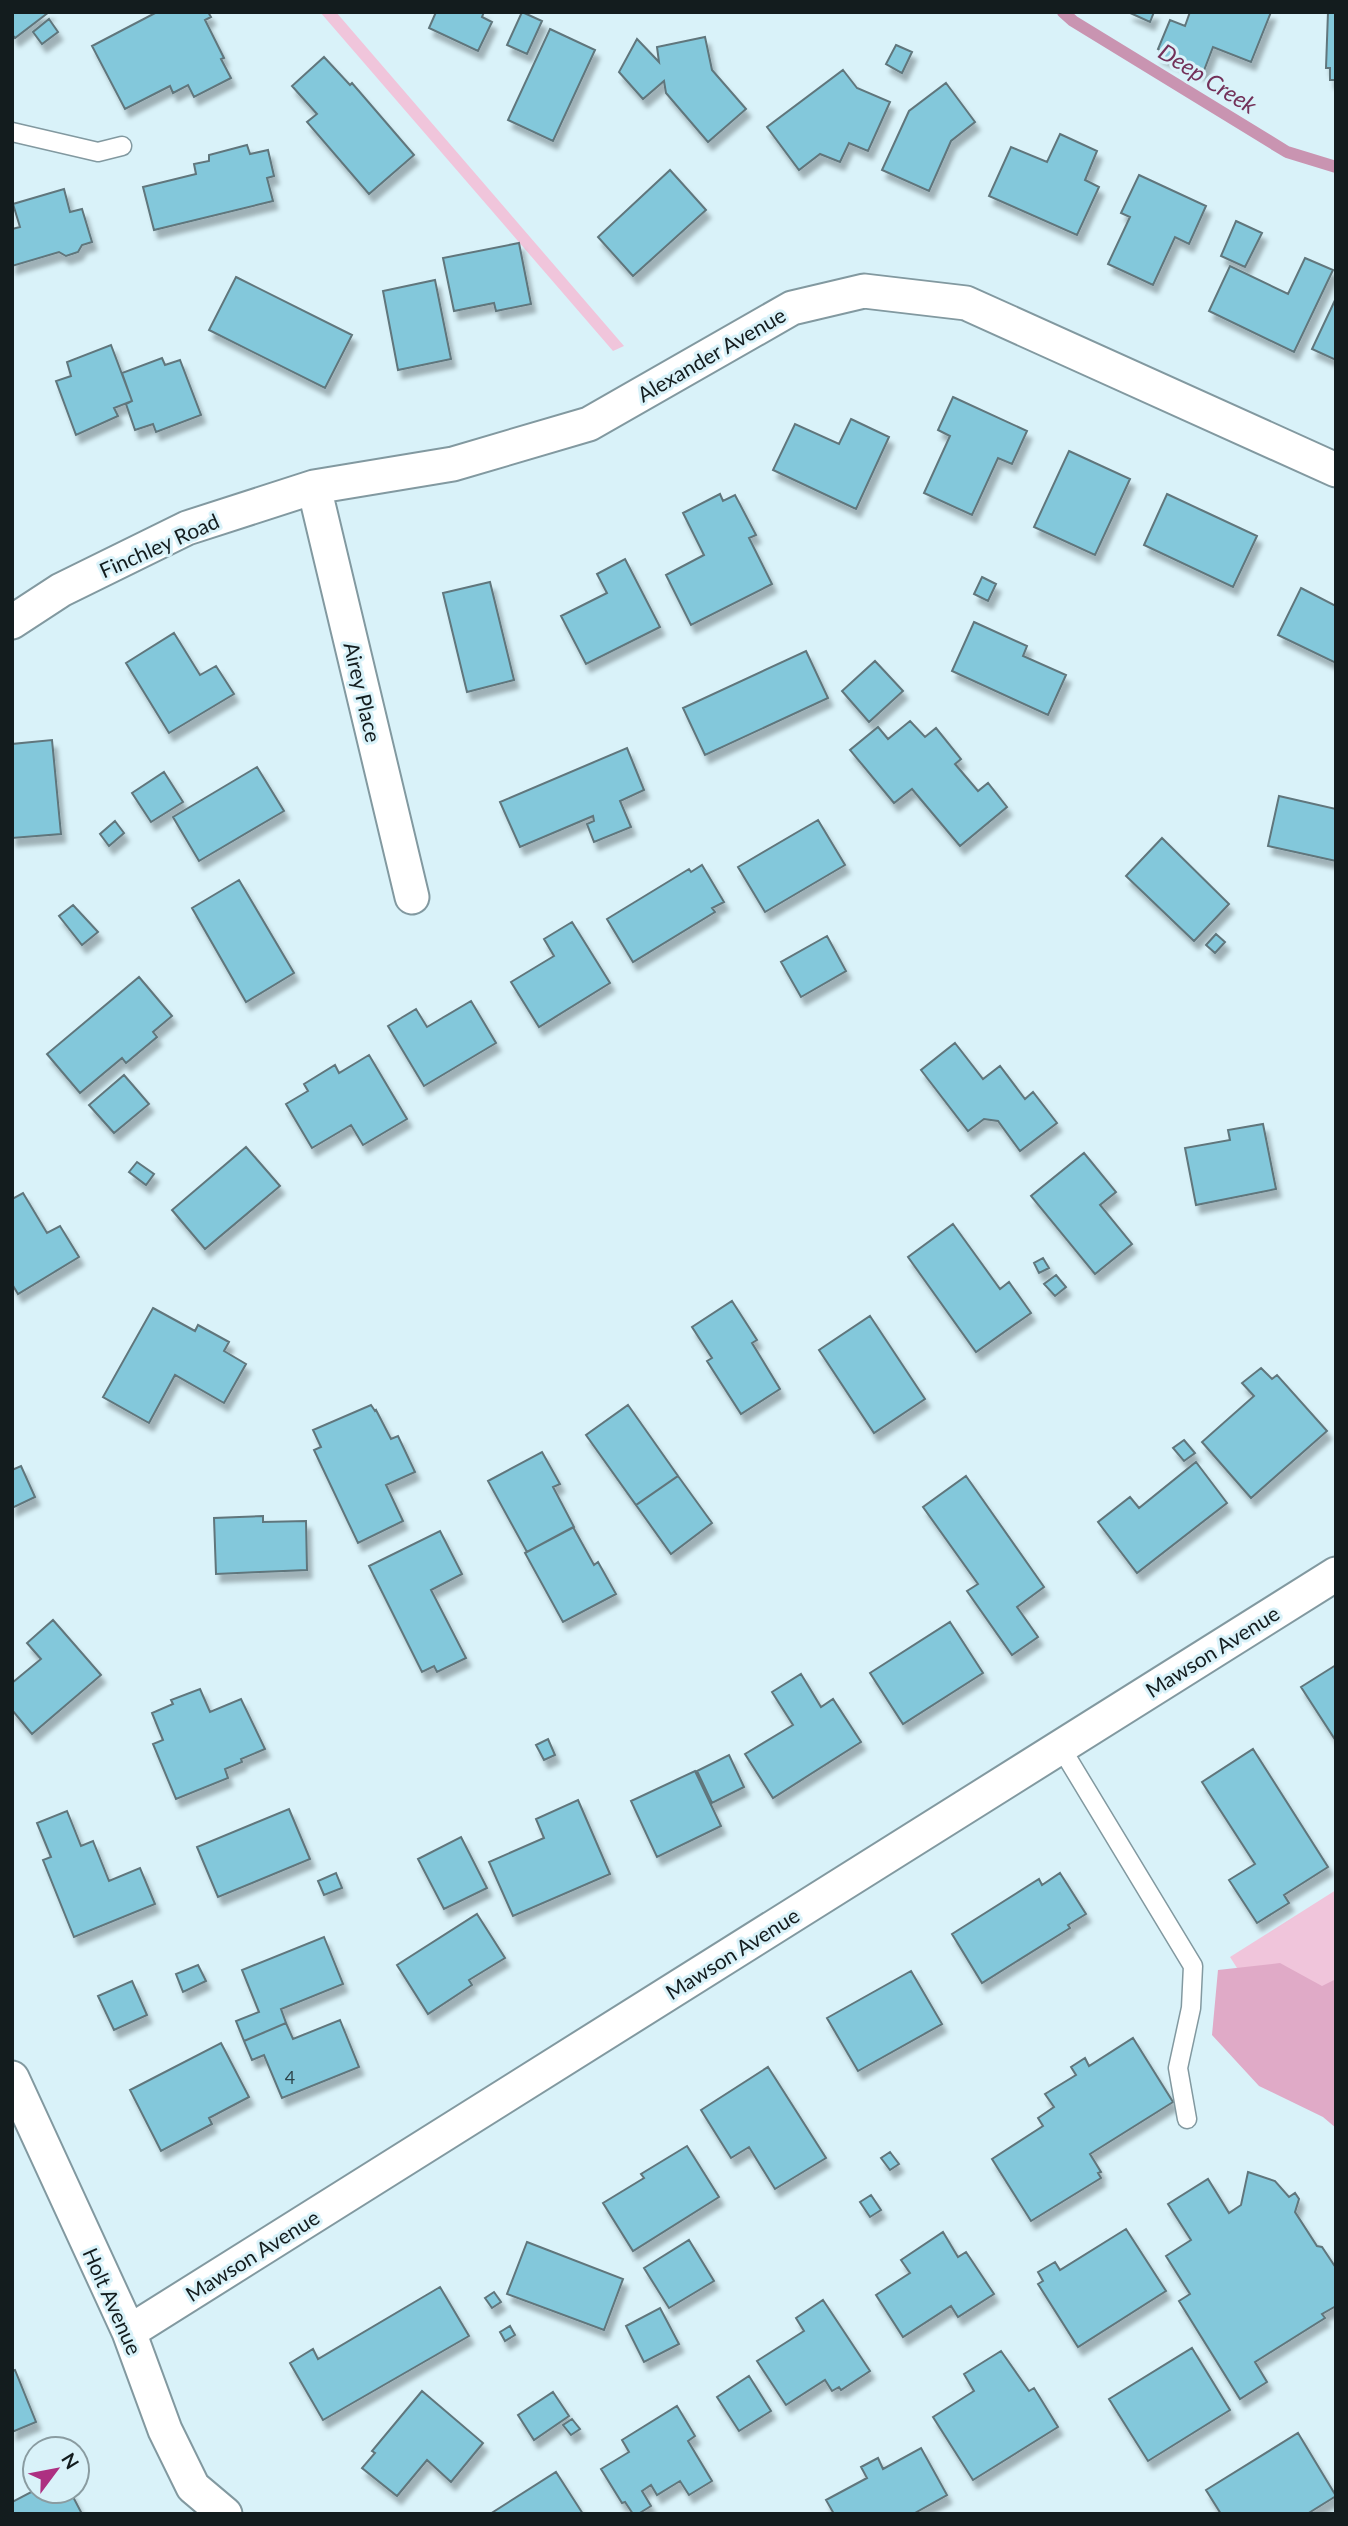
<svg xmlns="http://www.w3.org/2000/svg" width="1348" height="2526" font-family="Lato,sans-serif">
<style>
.green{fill:#f0c5db}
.forest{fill:#e0aac7}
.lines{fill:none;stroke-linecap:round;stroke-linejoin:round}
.stream{stroke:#c994b1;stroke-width:12}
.building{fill:#83c8db;stroke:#60767c;stroke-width:2;filter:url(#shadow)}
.lane-casing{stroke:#8299a0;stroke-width:21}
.street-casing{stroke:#8299a0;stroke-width:37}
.lane{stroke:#fff;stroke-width:18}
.street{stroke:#fff;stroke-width:33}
.labels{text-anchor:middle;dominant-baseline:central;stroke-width:6;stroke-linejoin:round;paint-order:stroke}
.number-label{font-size:18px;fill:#2f474d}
.street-label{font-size:21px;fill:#131c1e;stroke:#d9f2f9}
.water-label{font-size:23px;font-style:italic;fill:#733159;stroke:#d9f2f9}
</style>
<defs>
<filter id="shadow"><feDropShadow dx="4.5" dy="8" stdDeviation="2" flood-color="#0004"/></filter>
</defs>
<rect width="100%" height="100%" fill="#d9f2f9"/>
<path class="green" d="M320 12H336L624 346 613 351Z
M1336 1890V2123L1230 1957Z"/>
<path class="forest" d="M1280 1963 1322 1986 1336 1979V2128L1323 2117 1259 2086 1212 2035 1218 1970Z"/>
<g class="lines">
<path class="stream" d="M1063 12 1073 21 1287 152 1336 167"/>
</g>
<path class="building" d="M12 12H49L15 38 12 34Z
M157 12H208L211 17 205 20 224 58 221 59 231 78 194 97 188 85 173 93 170 86 125 109 92 46Z
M436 12H484L482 17 492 22 478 51 429 28Z
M522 12 542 21 527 54 507 45Z
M1128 12H1154L1150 22Z
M1190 12H1271L1251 62 1213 47 1203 73 1158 55 1160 50 1158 49 1170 20 1185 26Z
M1328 12H1336V80H1330V68H1326Z
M49 19 58 32 42 44 33 32Z
M550 29 595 50 553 141 508 120Z
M705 37 712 70 746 109 708 142 666 93 664 81 643 99 619 72 637 39 659 62 657 47Z
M896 45 912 52 902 73 886 64Z
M324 57 350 85 352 83 414 155 369 194 307 122 317 114 292 86Z
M843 70 857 88 890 102 868 151 849 143 840 162 820 154 799 170 767 127Z
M946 83 975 122 951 141 929 191 882 170 909 111Z
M1060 134 1097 151 1085 180 1099 187 1077 235 989 196 1011 147 1047 162Z
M247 145 250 154 268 150 274 176 267 178 273 201 154 230 143 187 196 174 194 164 209 161V155Z
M670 170 706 210 633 276 598 237Z
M1139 175 1206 206 1189 244 1175 237 1153 285 1108 264 1130 217 1121 213Z
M64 189 70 212 82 209 92 242 82 245 78 252 66 256 59 252 12 266V229L20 227 13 204Z
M1236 221 1262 233 1245 267 1221 256Z
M519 243 531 304 496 311 494 303 454 311 443 258Z
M1305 258 1333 270 1294 352 1209 311 1230 266 1288 294Z
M236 277 352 335 325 388 209 330Z
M435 280 451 359 398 370 383 291Z
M1336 298V360L1312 349Z
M111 345 132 401 114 408 118 416 76 435 56 381 71 376 67 362Z
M162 358 165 365 180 360 201 415 156 432 153 424 135 430 126 404 132 401 122 373Z
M953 397 1027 431 1012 464 998 458 972 515 924 493 950 436 938 430Z
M851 419 889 437 856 509 773 470 795 424 839 444Z
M1069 451 1130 479 1095 555 1034 527Z
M720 494 723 501 735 495 756 535 749 538 772 584 691 625 666 575 704 555 683 513Z
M1167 494 1257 536 1233 587 1144 545Z
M625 559 660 627 586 664 561 616 607 593 597 574Z
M982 577 996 584 988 601 974 594Z
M490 582 514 680 467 692 443 593Z
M1301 588 1336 606V663L1278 635Z
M974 622 1027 646 1023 656 1066 675 1048 715 952 671Z
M174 633 200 675 216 666 234 694 169 733 126 663Z
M806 651 828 698 705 755 683 708Z
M875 661 903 691 869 722 842 691Z
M910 721 925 737 936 728 961 759 955 764 978 791 988 783 1007 807 960 846 912 789 894 803 850 750 878 727 888 739Z
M52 740 61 834 12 838V744Z
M627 748 644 790 620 801 631 827 594 842 587 824 594 821 593 816 520 847 500 802Z
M257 767 284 811 199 861 173 817Z
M164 772 183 802 151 822 132 793Z
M1279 796 1336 809V861L1268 846Z
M818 820 845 865 765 912 738 867Z
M115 821 124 833 109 846 100 834Z
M1162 838 1229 904 1194 941 1126 876Z
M702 865 724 902 712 908 715 912 633 962 607 919 689 869 691 872Z
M239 880 294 973 246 1002 192 908Z
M73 905 98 932 82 945 59 916Z
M572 922 610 983 539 1027 511 982 554 956 544 939Z
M1216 934 1225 942 1215 953 1206 945Z
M827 936 846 971 801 997 781 962Z
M139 977 172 1016 153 1032 157 1037 126 1063 122 1058 80 1093 47 1054Z
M471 1001 496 1043 424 1086 388 1026 416 1009 427 1027Z
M955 1043 983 1079 1000 1066 1025 1099 1033 1092 1057 1123 1020 1151 998 1121 984 1119 968 1131 921 1070Z
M369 1055 407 1119 363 1145 351 1125 312 1148 286 1104 308 1091 304 1084 335 1065 339 1073Z
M124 1075 149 1104 114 1133 89 1105Z
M1263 1124 1276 1189 1196 1205 1185 1148 1230 1140 1228 1130Z
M246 1147 280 1186 205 1249 172 1210Z
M1084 1153 1116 1192 1100 1205 1132 1244 1095 1274 1031 1196Z
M137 1162 154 1174 146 1185 129 1172Z
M23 1193 47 1233 60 1226 79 1257 18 1294 12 1284V1199Z
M953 1224 1000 1289 1009 1282 1031 1313 976 1352 908 1257Z
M1043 1258 1049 1268 1039 1273 1034 1263Z
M1056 1275 1066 1287 1055 1296 1044 1284Z
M732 1301 757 1340 752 1343 780 1389 741 1414 707 1361 712 1358 692 1327Z
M153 1308 195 1331 198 1325 229 1342 224 1351 246 1364 224 1403 175 1375 149 1423 103 1397Z
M870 1316 925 1399 874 1433 819 1350Z
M1261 1368 1272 1379 1277 1375 1327 1431 1251 1498 1202 1442 1254 1396 1242 1383Z
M371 1405 375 1411 376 1410 391 1439 398 1436 415 1472 386 1485 403 1521 358 1543 314 1450 321 1447 313 1430Z
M628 1405 678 1476 636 1505 586 1435Z
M1184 1440 1195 1453 1184 1461 1173 1448Z
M542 1452 560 1484 553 1487 574 1527 527 1552 488 1481Z
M1196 1462 1227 1503 1137 1573 1098 1522 1130 1497 1139 1508Z
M21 1466 35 1497 12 1508V1470Z
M678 1476 712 1523 671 1554 636 1505Z
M966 1476 1044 1587 1017 1607 1038 1637 1012 1655 967 1591 978 1584 923 1507Z
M263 1516V1522L306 1521 307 1570 216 1574 214 1518Z
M573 1527 594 1565 598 1562 616 1594 563 1622 525 1553Z
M440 1531 462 1574 431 1590 466 1658 437 1672 434 1666 422 1672 369 1566Z
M53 1620 101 1675 32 1734 12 1710V1683L41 1659 27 1643Z
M950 1622 983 1673 903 1724 870 1673Z
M1336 1665V1741L1301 1687Z
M801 1674 821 1707 833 1699 861 1742 773 1798 745 1754 793 1725 772 1692Z
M200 1689 210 1712 241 1699 265 1749 241 1759 242 1762 225 1769 228 1778 176 1799 153 1744 163 1740 152 1713 173 1704 171 1700Z
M548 1739 555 1755 544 1760 536 1745Z
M1253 1749 1328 1867 1284 1895 1289 1903 1257 1923 1229 1880 1255 1864 1202 1782Z
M729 1755 744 1787 712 1803 697 1771Z
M695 1771 721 1826 657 1857 631 1801Z
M578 1800 610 1874 513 1916 489 1862 544 1838 536 1819Z
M289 1809 310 1859 218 1897 197 1847Z
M67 1811 81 1846 93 1841 109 1881 140 1868 155 1904 74 1937 43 1860 51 1857 37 1823Z
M461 1837 487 1888 444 1909 418 1859Z
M336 1873 342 1888 324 1895 318 1881Z
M1060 1873 1086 1914 1068 1925 1070 1928 982 1983 952 1934 1039 1879 1042 1885Z
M477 1914 505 1958 469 1980 472 1985 428 2014 397 1965Z
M324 1937 343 1984 281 2009 286 2023 244 2041 236 2021 259 2012 242 1970Z
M198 1965 206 1981 183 1992 176 1974Z
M911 1971 942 2024 858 2071 827 2018Z
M132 1981 147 2015 114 2030 98 1996Z
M340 2020 359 2067 282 2098 264 2055 252 2060 244 2041 286 2023 293 2039Z
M1133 2038 1173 2102 1090 2154 1101 2172 1098 2173 1101 2178 1031 2221 992 2159 1043 2126 1038 2118 1054 2107 1045 2094 1076 2075 1071 2067 1085 2058 1089 2066Z
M221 2043 249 2097 209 2118 212 2124 161 2151 130 2090Z
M768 2067 826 2158 775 2189 749 2147 731 2158 701 2110Z
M687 2146 719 2197 633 2251 603 2203 644 2178 641 2174Z
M890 2152 899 2164 890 2170 881 2158Z
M1248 2172 1275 2181 1289 2197 1295 2193 1299 2199 1295 2212 1317 2246 1322 2247 1336 2268V2306L1322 2314 1325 2318 1255 2362 1267 2382 1240 2399 1179 2301 1190 2294 1166 2256 1191 2240 1168 2204 1208 2179 1229 2213 1241 2205Z
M871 2195 881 2210 870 2217 860 2202Z
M1126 2229 1166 2291 1078 2347 1038 2284 1043 2281 1038 2272 1055 2262 1060 2270Z
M943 2232 958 2257 966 2252 994 2294 958 2317 951 2306 903 2337 876 2295 910 2273 901 2260Z
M689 2240 714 2281 669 2308 644 2268Z
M527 2242 623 2279 604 2330 507 2294Z
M440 2287 469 2336 323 2420 290 2363 313 2349 318 2359Z
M494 2292 501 2302 492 2308 485 2298Z
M823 2300 870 2371 841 2390 839 2387 832 2391 825 2380 786 2405 757 2361 804 2331 796 2318Z
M660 2308 679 2344 644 2362 626 2326Z
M510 2326 515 2335 505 2341 500 2332Z
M1192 2348 1230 2410 1148 2461 1109 2399Z
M1001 2351 1029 2391 1034 2388 1058 2427 973 2480 933 2417 974 2391 964 2374Z
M15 2370 36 2422 12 2432V2371Z
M749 2376 771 2411 739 2431 717 2397Z
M422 2391 483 2443 451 2482 427 2460 397 2496 362 2468 375 2453 372 2451Z
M553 2392 569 2416 534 2440 518 2415Z
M677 2406 695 2436 688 2441 712 2481 689 2495 680 2481 657 2495 651 2485 642 2491 651 2506 638 2514H633L625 2502 622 2503 601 2469 629 2452 622 2440Z
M572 2419 580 2429 571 2435 563 2425Z
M1298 2433 1336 2496 1307 2514H1221L1206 2490Z
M921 2448 947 2495 913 2514H834L826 2500 867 2478 861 2467 878 2458 883 2469Z
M556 2472 583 2514H490Z
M35 2490 70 2491 82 2514H12V2502Z"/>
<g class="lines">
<g class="lane-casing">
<path id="lane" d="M12 132 98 152 122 146
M1060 1746 1193 1966 1191 2008 1178 2068 1187 2119"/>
</g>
<g class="street-casing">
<path id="street" d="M314 487 412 897
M12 622 61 590 187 528 314 487 453 464 589 424 792 308 864 291 966 303 1336 470
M12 2078 129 2332 165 2430 193 2487 225 2514
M129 2332 1336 1574"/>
</g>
<use href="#lane" class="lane"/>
<use href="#street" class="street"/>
</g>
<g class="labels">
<g class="number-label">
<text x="290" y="2077">4</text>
</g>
<g class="street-label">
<text transform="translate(711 354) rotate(-30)">Alexander Avenue</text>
<text transform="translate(159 545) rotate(-24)">Finchley Road</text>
<text transform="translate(363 692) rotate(77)">Airey Place</text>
<text transform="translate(1212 1651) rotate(-32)">Mawson Avenue</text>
<text transform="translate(732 1953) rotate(-32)">Mawson Avenue</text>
<text transform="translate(252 2255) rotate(-32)">Mawson Avenue</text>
<text transform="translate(113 2301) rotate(66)">Holt Avenue</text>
</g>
<g class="water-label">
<text transform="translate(1208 78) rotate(32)">Deep Creek</text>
</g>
</g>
<rect width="1348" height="2526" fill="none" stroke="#131c1e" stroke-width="28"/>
<g transform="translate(56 2470) rotate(58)"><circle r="33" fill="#d9f2f9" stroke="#8a9ca1" stroke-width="2"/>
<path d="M0-5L12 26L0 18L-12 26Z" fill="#ad3081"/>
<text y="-10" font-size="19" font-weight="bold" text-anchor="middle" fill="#131c1e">N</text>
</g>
</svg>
